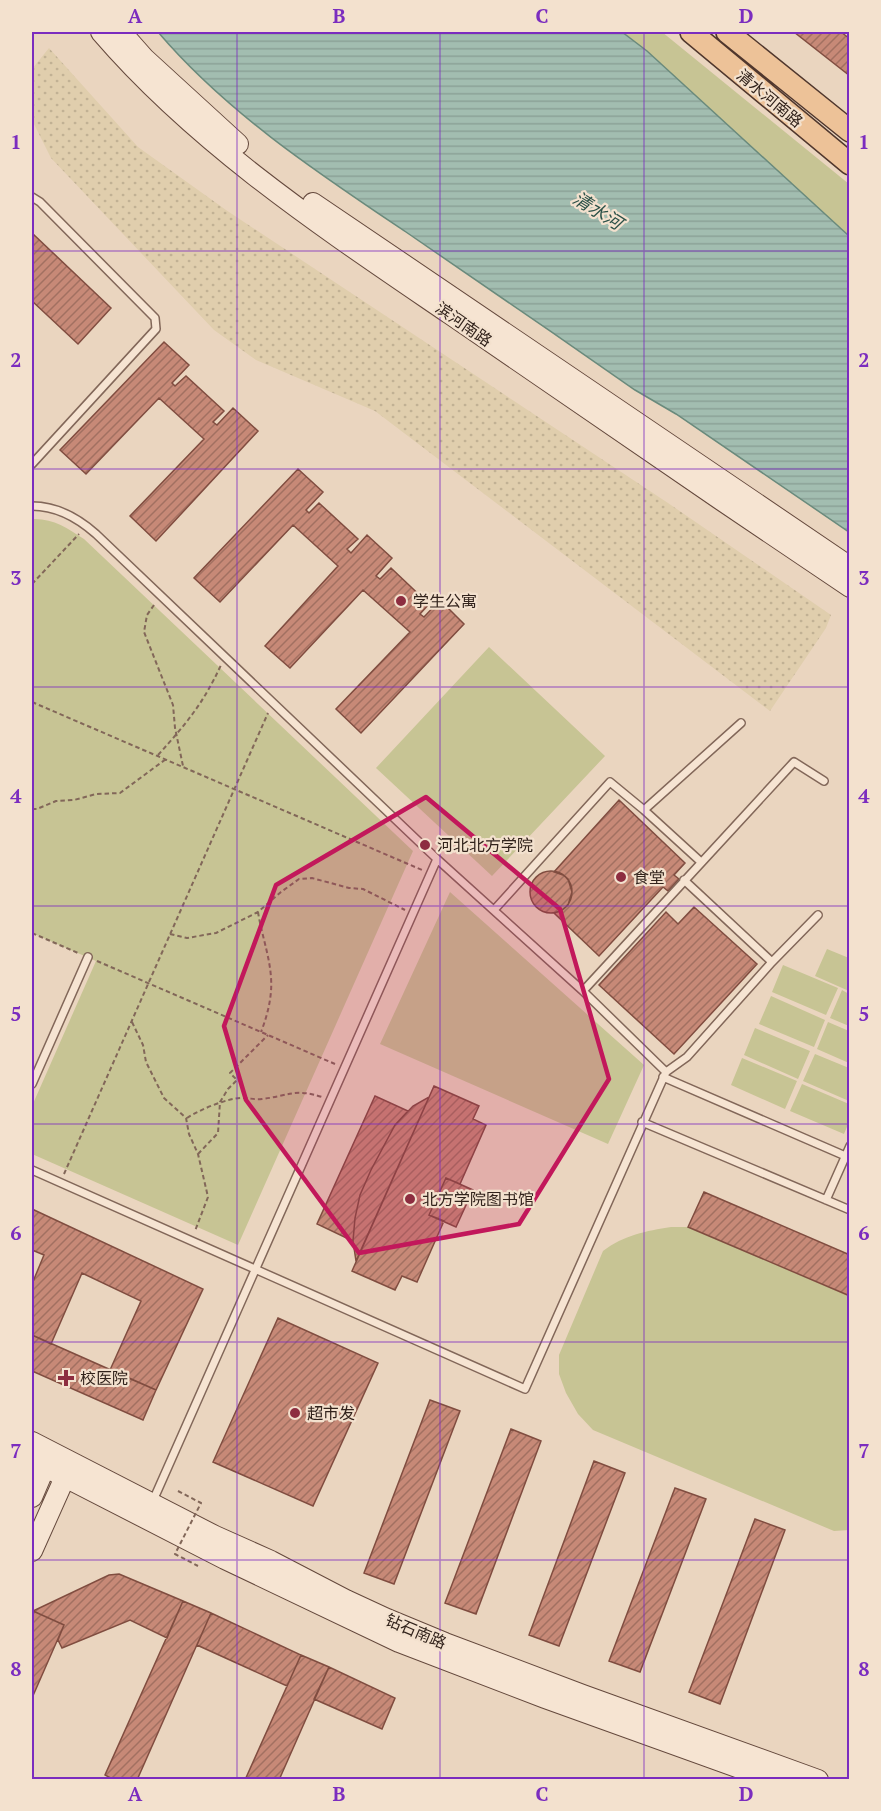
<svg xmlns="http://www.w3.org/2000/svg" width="881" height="1811" font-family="'PT Serif','Noto Sans SC',serif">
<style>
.farmland{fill:url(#farmland-dots)}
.green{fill:#c7c494}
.water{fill:url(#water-rules);stroke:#6a8a7c;stroke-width:1.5}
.building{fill:url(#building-hatch);stroke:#804d40;stroke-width:1.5}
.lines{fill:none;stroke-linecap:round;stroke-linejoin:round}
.service-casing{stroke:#826759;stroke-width:10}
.secondary-casing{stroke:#64483c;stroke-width:22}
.primary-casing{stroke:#50372d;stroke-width:24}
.path{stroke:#826759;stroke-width:2;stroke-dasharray:4.5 3;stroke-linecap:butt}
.service{stroke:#f6e4d2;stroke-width:7}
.secondary{stroke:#f6e4d2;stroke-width:20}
.primary{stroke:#edc298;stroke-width:21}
.path-bridge{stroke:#826759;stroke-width:2;stroke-dasharray:4.5 3;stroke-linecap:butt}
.marked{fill:#c2185b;fill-opacity:0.2;stroke:#c2185b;stroke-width:4.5;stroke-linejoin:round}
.grid{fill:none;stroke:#7b2cbf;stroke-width:1.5;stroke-opacity:0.55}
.poi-dot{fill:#8d2d40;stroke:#f3e1ce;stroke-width:2}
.labels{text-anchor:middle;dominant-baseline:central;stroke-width:4.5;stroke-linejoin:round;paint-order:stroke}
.street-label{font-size:16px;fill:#32231c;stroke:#f3e1ce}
.poi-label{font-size:16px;fill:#32231c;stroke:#f3e1ce;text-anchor:start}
.water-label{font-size:18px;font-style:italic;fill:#2c5148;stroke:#f3e1ce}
.neatline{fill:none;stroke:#7b2cbf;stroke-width:2}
.grid-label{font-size:20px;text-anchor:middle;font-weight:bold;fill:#7b2cbf}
</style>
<defs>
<pattern id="farmland-dots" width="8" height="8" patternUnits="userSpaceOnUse" patternTransform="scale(1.5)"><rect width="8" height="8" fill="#e0cead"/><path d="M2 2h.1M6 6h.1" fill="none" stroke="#c1b194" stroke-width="1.8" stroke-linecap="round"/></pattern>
<pattern id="water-rules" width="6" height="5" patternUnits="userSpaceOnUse" patternTransform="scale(1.5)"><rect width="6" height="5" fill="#a2bdb0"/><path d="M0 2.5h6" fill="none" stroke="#8ca297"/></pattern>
<pattern id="building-hatch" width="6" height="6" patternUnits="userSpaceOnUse" patternTransform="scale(1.5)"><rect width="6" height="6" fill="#c78977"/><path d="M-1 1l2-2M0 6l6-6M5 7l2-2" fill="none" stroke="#a27061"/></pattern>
</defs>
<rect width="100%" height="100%" fill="#ead5bf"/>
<path class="farmland" d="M49 48 138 147 226 210 668 503 831 615 826 628 770 711 375 411 256 360 214 330 51 158 32 120V69Z"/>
<path class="green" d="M622 32H662L849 184V236L647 51Z
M32 519C53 518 67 528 84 539L413 851 238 1245 32 1154V1106L96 961 32 933Z
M489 647 605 756 492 876 376 768Z
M450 892 644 1065 608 1144 380 1044Z
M827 949 849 958V991L815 976Z
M783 965 838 988 826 1015 772 992Z
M842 990 849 994V1026L830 1018Z
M771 996 825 1020 814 1047 759 1024Z
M828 1022 849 1031V1063L817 1049Z
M755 1028 810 1051 798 1079 744 1055Z
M815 1054 849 1068V1101L803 1081Z
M742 1058 797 1081 785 1109 731 1085Z
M802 1084 849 1104V1122L844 1134 790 1111Z
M671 1227H688L849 1296V1530L834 1531 593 1430 578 1414 566 1393 559 1374V1355L603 1251C624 1235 646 1231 671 1227Z"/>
<path class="water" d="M158 32H622L647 51 849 236V532L676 414 635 390C559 337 482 284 406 232 318 173 227 113 158 32Z"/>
<path class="building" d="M794 32H841L850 39V76Z
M32 233 111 308 78 344 32 301Z
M164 342 189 365 172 383 175 386 186 376 224 411 213 422 217 425 233 408 258 431 156 541 130 516 204 439 159 398 86 474 60 450Z
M298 469 323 492 306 510 309 513 319 503 358 539 347 549 351 553 367 535 392 558 376 576 380 579 391 568 429 604 420 614 424 617 440 600 464 624 361 733 336 709 410 632 363 590 290 668 265 646 338 566 293 525 220 602 194 578Z
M619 800 685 863 674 875 679 879 668 891 663 887 599 956 554 913 562 910 568 905 572 892 568 879 563 875 554 872Z
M530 892a21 21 0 1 1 42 0a21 21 0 1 1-42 0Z
M694 907 757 964 674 1054 599 985 666 912 678 924Z
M434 1086 479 1106 473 1119 486 1125 460 1184 446 1178 429 1215 444 1221 417 1282 402 1276 395 1290 352 1271Z
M375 1096 408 1111 395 1125 371 1170 360 1195 355 1218 353 1241 317 1224Z
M429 1097 356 1261 353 1241 355 1218 360 1195 371 1170 395 1125 413 1106Z
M446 1178 473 1190 456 1227 429 1215Z
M704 1192 850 1255V1296L688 1227Z
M32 1209 203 1289 156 1390 110 1370 141 1301 82 1273 51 1344 32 1335V1284L44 1255 32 1250Z
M278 1318 378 1363 313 1506 213 1462Z
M32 1335 156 1390 143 1420 32 1371Z
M430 1400 460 1411 394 1584 364 1573Z
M511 1429 541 1441 476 1614 445 1603Z
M594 1461 625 1473 559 1646 529 1635Z
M675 1488 706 1499 640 1672 609 1661Z
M755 1519 785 1530 720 1704 689 1692Z
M119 1574 183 1601 167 1638 130 1620 62 1648 58 1640 64 1625 33 1611 109 1575Z
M183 1601 211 1613 137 1780H114L105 1775Z
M33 1611 64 1625 32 1698V1615Z
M211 1613 301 1655 287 1686 197 1645Z
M301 1655 329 1667 279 1780H245Z
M329 1667 395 1698 382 1729 314 1699Z"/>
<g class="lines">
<g class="service-casing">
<path id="service" d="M32 197 40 202 155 318 156 329 32 464
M32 506C56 506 78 518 96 534L437 859 583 991 666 1072 525 1389 32 1170
M644 810 741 723
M684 880 772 962
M494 910 610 782 644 810 701 862
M583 991 794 762 824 781
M666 1072 687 1057 772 962 818 915
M663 1077 850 1158
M32 1084 88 957
M642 1122 850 1210
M826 1200 850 1146
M152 1503 437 859"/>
</g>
<g class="secondary-casing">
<path id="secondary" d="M101 32C199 146 327 230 450 314 583 406 716 497 850 587
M121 32 144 58 238 144
M313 203 850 567
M32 1442 215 1536 271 1561 346 1600 387 1619 445 1643 583 1695 818 1780
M32 1460 225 1559 399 1642 545 1698 773 1780
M32 1497 50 1455
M32 1551 70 1466"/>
</g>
<g class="primary-casing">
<path id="primary" d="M691 32 850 164
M727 32 850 131"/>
</g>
<path class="path" d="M32 584 79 534
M154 605 147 615 144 632 173 705 175 728 183 766
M32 702 422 870
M158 755C186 724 203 704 221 665
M32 809H37L56 801 74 800 96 794 120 793 166 759
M258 912C262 938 273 964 271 991 270 1005 266 1019 261 1032
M32 933 78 953
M170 934 187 938 216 933 258 912 281 892 299 879 312 878 349 888 363 889 405 910
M97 961 335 1064
M132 1022 143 1045 146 1062 164 1098 186 1118 189 1134 198 1154 208 1197 195 1231
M187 1118C199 1110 229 1097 244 1098 250 1098 255 1100 262 1099 288 1096 295 1088 322 1097
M198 1154 218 1133 220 1102 228 1089 237 1080 230 1073 268 1035
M64 1174 268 713"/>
<use href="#service" class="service"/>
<use href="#secondary" class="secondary"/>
<use href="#primary" class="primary"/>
<path class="path-bridge" d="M178 1491 201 1503 175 1554 198 1566"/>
</g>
<path class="marked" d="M426 797 560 909 609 1079 519 1224 359 1253 246 1100 224 1026 276 885Z"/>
<path class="grid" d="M237 32V1780M440 32V1780M644 32V1780M32 251H850M32 469H850M32 687H850M32 906H850M32 1124H850M32 1342H850M32 1560H850"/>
<g class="poi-dot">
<circle cx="401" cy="601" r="6"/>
<circle cx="425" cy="845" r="6"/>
<circle cx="621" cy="877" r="6"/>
<circle cx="410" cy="1199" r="6"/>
<path d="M63 1369h6v6h6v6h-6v6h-6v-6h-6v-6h6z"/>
<circle cx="295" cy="1413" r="6"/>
</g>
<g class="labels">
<g class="street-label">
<text transform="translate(770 98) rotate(40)">清水河南路</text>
<text transform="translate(464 324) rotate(35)">滨河南路</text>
<text transform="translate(416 1631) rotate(23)">钻石南路</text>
</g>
<g class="poi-label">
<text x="413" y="601">学生公寓</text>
<text x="437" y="845">河北北方学院</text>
<text x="633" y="877">食堂</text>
<text x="422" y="1199">北方学院图书馆</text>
<text x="80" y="1378">校医院</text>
<text x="307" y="1413">超市发</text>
</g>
<g class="water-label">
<text transform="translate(598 210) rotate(32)">清水河</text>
</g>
</g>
<rect width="881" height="1811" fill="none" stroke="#f3e1ce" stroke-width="66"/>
<rect x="33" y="33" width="815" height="1745" class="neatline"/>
<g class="grid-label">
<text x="135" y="23">A</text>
<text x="339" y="23">B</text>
<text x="542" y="23">C</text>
<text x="746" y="23">D</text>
<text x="16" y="149">1</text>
<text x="864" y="149">1</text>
<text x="16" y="367">2</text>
<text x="864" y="367">2</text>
<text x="16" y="585">3</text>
<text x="864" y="585">3</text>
<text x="16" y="803">4</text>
<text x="864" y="803">4</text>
<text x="16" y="1021">5</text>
<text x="864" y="1021">5</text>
<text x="16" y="1240">6</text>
<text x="864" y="1240">6</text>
<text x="16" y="1458">7</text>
<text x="864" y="1458">7</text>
<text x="16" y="1676">8</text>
<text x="864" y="1676">8</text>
<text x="135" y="1801">A</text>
<text x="339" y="1801">B</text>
<text x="542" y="1801">C</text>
<text x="746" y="1801">D</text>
</g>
</svg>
